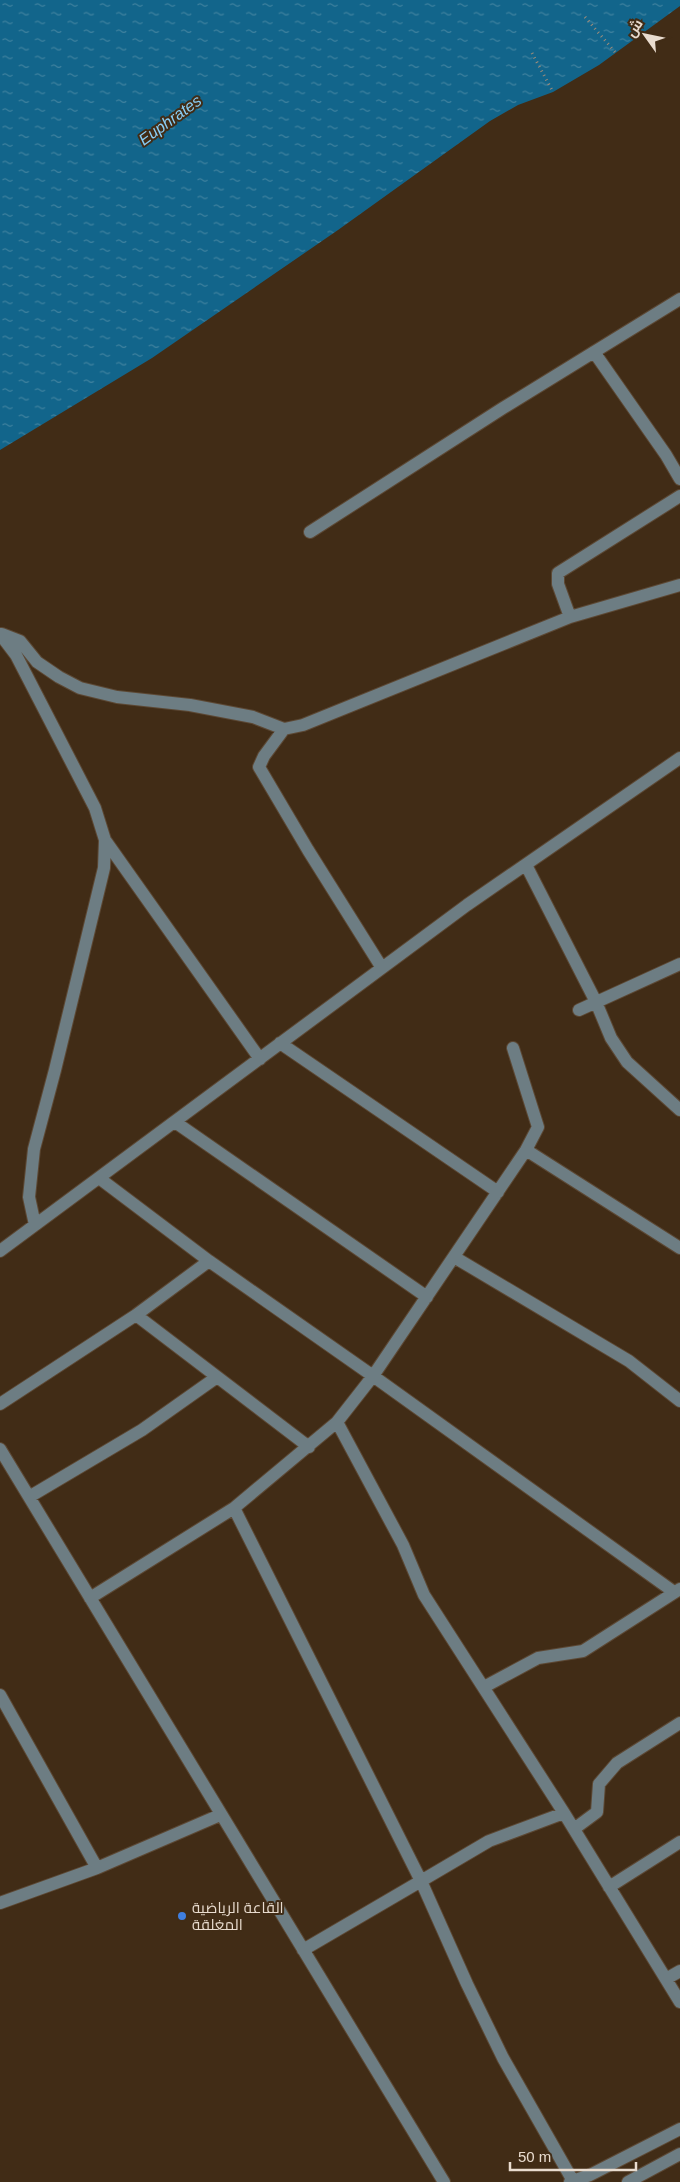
<svg xmlns="http://www.w3.org/2000/svg" width="680" height="2182" font-family="Helvetica,Cairo,sans-serif">
<style>
.water{fill:url(#water-ripples)}
.lines{fill:none;stroke-linecap:round;stroke-linejoin:round}
.minor-casing{stroke:#5c4834;stroke-width:14}
.path{stroke:#9d8c7b;stroke-width:3;stroke-dasharray:1 4;stroke-linecap:butt}
.minor{stroke:#6d7d83;stroke-width:12}
.shop-dot{fill:#3f7fe0;stroke:#412c16;stroke-width:2}
.labels{text-anchor:middle;dominant-baseline:central;stroke-width:4;stroke-linejoin:round;paint-order:stroke}
.poi-label{font-size:15px;fill:#e9dccf;stroke:#412c16;text-anchor:start}
.water-label{font-size:16px;font-style:italic;fill:#8acff7;stroke:#412c16}
</style>
<defs>
<pattern id="water-ripples" width="26" height="14" patternUnits="userSpaceOnUse" patternTransform="scale(1.25)"><rect width="26" height="14" fill="#12658b"/><path d="M2 4q2-2 4 0t4 0M15 11q2-2 4 0t4 0" fill="none" stroke="#40829f"/></pattern>
</defs>
<rect width="100%" height="100%" fill="#412c16"/>
<path class="water" d="M0 0H680V6L599 65 553 92 518 105 490 121 338 230 152 358 0 450Z"/>
<g class="lines">
<g class="minor-casing">
<path id="minor" d="M594 352 666 455 680 479
M310 532 503 408 680 299
M570 617 680 585
M0 634 16 655 95 808 105 840 104 868 55 1070 34 1149 29 1197 35 1225
M2 634 20 641 37 662 59 677 80 688 117 697 190 705 253 717 284 729 303 725 570 617 558 584V573L680 496
M284 729 264 756 259 767 308 850 382 968
M105 840 260 1059
M526 865 596 1002 611 1038 627 1062 680 1110
M579 1010 680 964
M280 1043 498 1192
M175 1122 427 1297
M526 1150 680 1248
M99 1178 209 1261 373 1376 674 1592
M0 1251 467 905 680 758
M454 1257 629 1361 680 1401
M136 1315 309 1447
M0 1404 136 1315 209 1261
M337 1422 403 1545 424 1595 564 1813 680 2002
M0 1449 444 2182
M29 1497 142 1430 217 1377
M234 1508 421 1881 489 1841 564 1813
M90 1598 234 1508 337 1422 373 1376 526 1150 538 1127 513 1048
M484 1687 538 1658 583 1651 680 1589
M0 1695 97 1868
M574 1829 597 1812 599 1784 617 1763 680 1723
M609 1887 680 1842
M0 1903 97 1868 220 1815
M303 1950 421 1881 467 1984 503 2058 573 2181
M666 1979 680 1971
M570 2182 590 2175 680 2129
M628 2182 680 2154"/>
</g>
<path class="path" d="M585 17 615 52
M532 53 553 92"/>
<use href="#minor" class="minor"/>
</g>
<circle class="shop-dot" cx="182" cy="1916" r="5"/>
<g class="labels">
<g class="poi-label">
<text x="192" y="1907">القاعة الرياضية<tspan x="192" dy="17">المغلقة</tspan></text>
</g>
<g class="water-label">
<text transform="translate(170 120) rotate(-36)">Euphrates</text>
</g>
</g>
<g transform="translate(645 35) rotate(303)" stroke="#412c16" stroke-width="4" paint-order="stroke">
<path d="M0-4L9 19L0 12L-9 19Z" fill="#e9dccf"/>
<text y="-8" font-size="14" font-weight="bold" text-anchor="middle" fill="#e9dccf">ش</text>
</g>
<path d="M510 2162v8h126v-8" fill="none" stroke="#e9dccf" stroke-width="2.5"/>
<text x="518" y="2162" font-size="15" fill="#e9dccf" stroke="#412c16" stroke-width="4" paint-order="stroke">50 m</text>
</svg>
